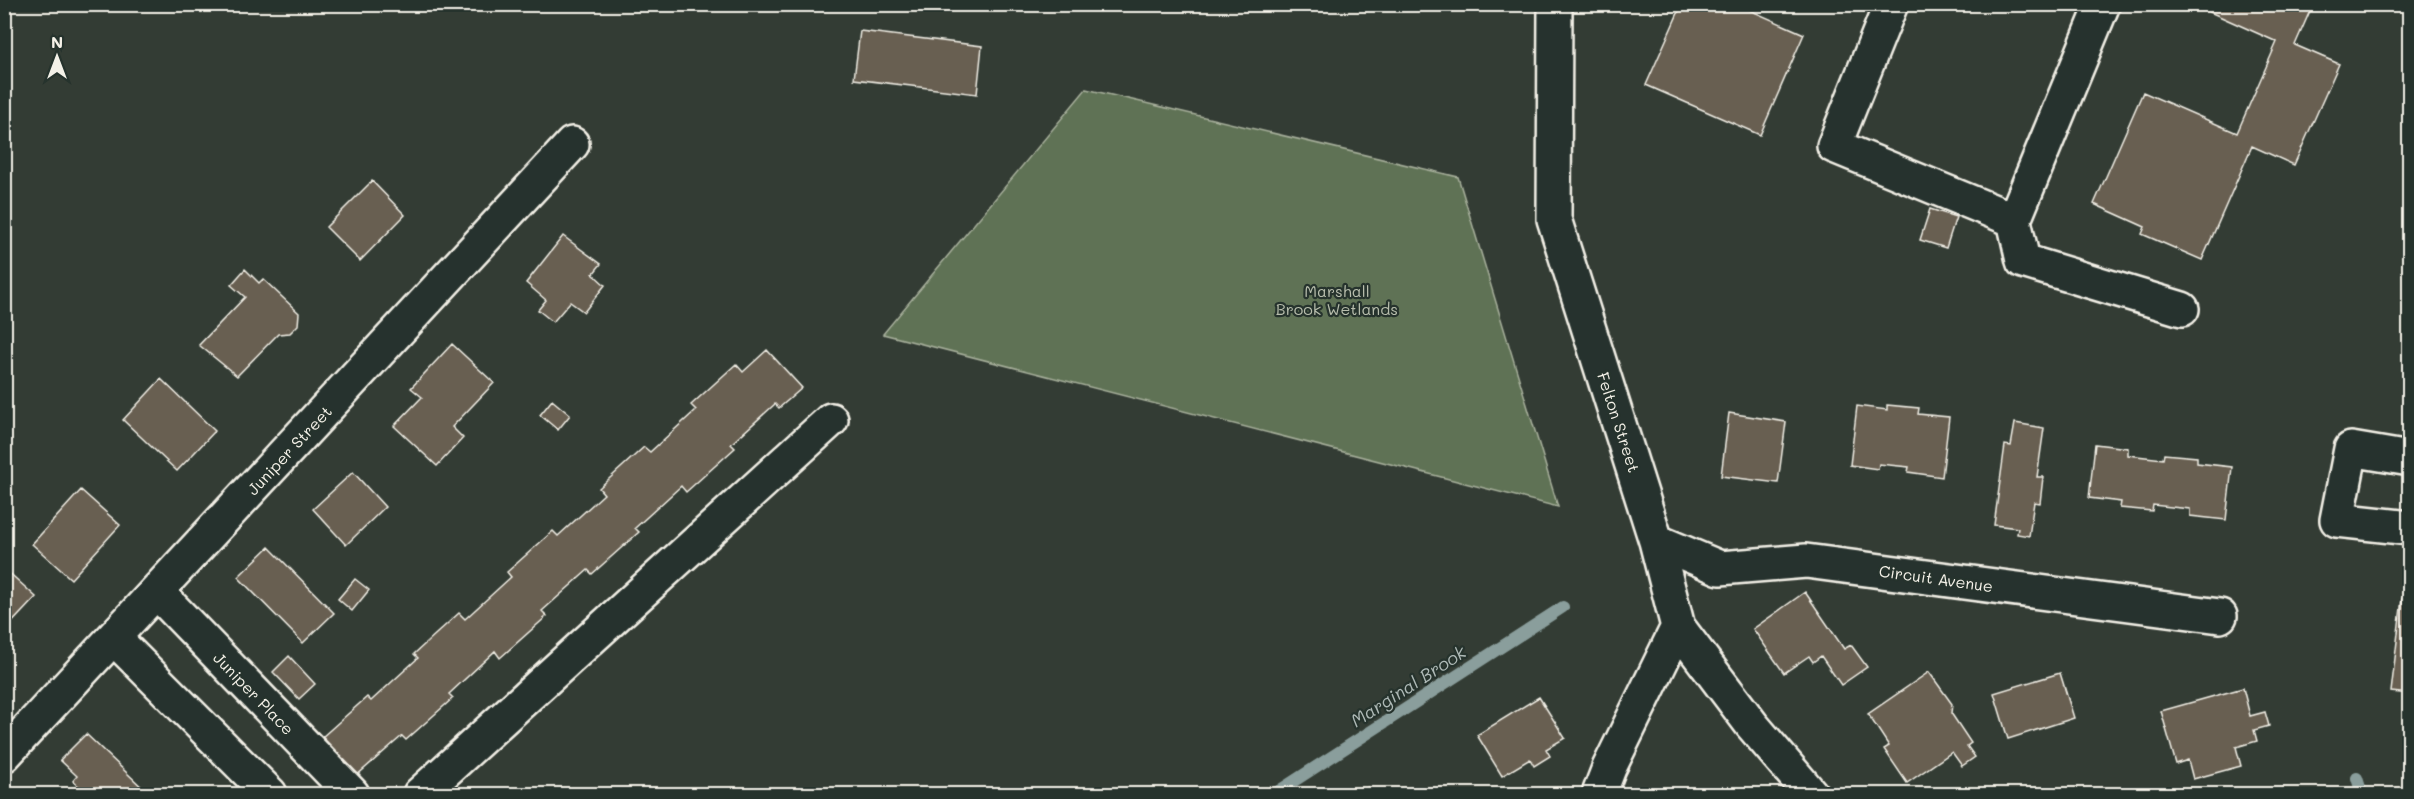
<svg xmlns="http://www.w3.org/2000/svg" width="2414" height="799" font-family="Mali,sans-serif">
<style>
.green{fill:#5f7255;stroke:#aab29e;stroke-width:1.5}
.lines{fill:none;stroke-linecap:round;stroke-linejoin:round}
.stream{stroke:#8a9e9c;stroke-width:12}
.building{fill:#675e51;stroke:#f4f1e8;stroke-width:1.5}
.minor-casing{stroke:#f4f1e8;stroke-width:38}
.minor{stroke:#26332d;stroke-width:33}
.labels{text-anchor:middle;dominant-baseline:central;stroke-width:4.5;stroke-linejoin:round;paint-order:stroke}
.park-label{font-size:16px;fill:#b8bead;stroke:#26332d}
.street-label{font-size:16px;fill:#f4f1e8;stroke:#26332d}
.water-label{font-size:18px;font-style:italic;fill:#aeb9b6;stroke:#26332d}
</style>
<rect width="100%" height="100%" fill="#333c34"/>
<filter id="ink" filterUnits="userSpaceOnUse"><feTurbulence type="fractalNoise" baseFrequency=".0167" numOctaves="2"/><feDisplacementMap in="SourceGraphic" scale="12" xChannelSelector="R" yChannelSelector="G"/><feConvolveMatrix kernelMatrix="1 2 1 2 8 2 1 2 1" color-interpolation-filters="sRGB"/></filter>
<g filter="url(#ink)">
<path class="green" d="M1086 89 1458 177 1558 507 883 334Z"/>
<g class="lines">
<path class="stream" d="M2357 778 2362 794
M1274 794 1563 607"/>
</g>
<path class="building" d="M1682 4H1736L1804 34 1760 135 1646 85Z
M2192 4H2313L2295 45 2339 64 2294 165 2252 146 2202 260 2142 234 2145 227 2094 204 2143 92 2237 133 2277 42Z
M860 31 982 46 977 94 854 79Z
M372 181 405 215 360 261 326 227Z
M1930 209 1956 217 1946 248 1920 240Z
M563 236 601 264 593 274 605 285 584 312 570 302 553 322 538 310 546 300 526 283Z
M245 269 259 283 263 279 299 313 298 325 290 333 278 334 237 376 199 345 245 297 231 285Z
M452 344 494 383 452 427 463 438 437 466 394 426 422 397 411 388Z
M767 350 802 388 779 408 775 404 731 444 735 448 686 492 681 486 635 528 639 532 592 574 588 570 542 611 547 616 500 658 495 651 449 694 453 698 406 740 402 736 356 776 321 738 367 697 371 701 418 658 414 654 459 613 465 619 511 577 507 572 553 531 558 536 604 494 599 488 644 447 650 452 696 410 691 405 736 364 743 372Z
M161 379 215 431 177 471 123 420Z
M552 400 570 415 558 430 540 415Z
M1887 405 1919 408 1918 414 1949 417 1942 477 1908 472 1909 467 1879 464 1878 469 1850 465 1857 406 1887 410Z
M1729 413 1786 422 1778 483 1721 476Z
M2015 423 2044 428 2037 477H2043L2040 503 2034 502 2029 536 2017 534 2018 528 1994 525 2005 445 2011 446Z
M2095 444 2128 448V455L2163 459 2164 454 2197 457V463L2232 467 2226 520 2190 516V509L2153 505 2152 511 2120 508 2121 502 2089 498Z
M353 472 385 507 346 545 313 509Z
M81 490 120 525 71 579 32 544Z
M269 547 334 613 303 643 238 577Z
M4 568 36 597 4 631Z
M355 579 369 590 352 611 338 599Z
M1805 592 1844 649 1851 645 1867 667 1841 685 1821 656 1813 662 1809 656 1784 673 1753 629Z
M2402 599 2410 600V694L2391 692Z
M289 656 315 684 299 699 273 672Z
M1929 672 1952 704 1951 713 1971 743 1967 746 1975 757 1962 766 1952 752 1907 783 1884 749 1889 746 1868 714Z
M2060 673 2074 718 2008 739 1994 693Z
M2243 688 2250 716 2265 712 2269 726 2254 730 2257 741 2236 747 2241 766 2193 779 2188 760 2176 764 2161 711Z
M1539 697 1565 738 1546 749 1550 756 1534 766 1530 759 1502 776 1477 735Z
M86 734 148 793 147 794H87L73 781 77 776 60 760Z
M1368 787 1373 794H1356Z"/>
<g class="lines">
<g class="minor-casing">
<path id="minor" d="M1555 4 1554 219 1656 541 1678 627 1752 725 1811 794
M1891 4 1834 146 2014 220
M2103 4 2014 220 2023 261 2182 309
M2410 459 2351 449 2337 520 2410 528
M1656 541 1720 568 1806 561 2220 616
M157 592 352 794
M114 638 270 794
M4 755 572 144
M420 794 831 420
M1599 794 1609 768 1678 627"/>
</g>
<use href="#minor" class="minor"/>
</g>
</g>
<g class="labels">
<g class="park-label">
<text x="1337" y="290">Marshall<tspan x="1337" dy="18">Brook Wetlands</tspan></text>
</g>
<g class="street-label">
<text transform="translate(1619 422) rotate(72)">Felton Street</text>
<text transform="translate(289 450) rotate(-47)">Juniper Street</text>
<text transform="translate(1936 578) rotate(8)">Circuit Avenue</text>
<text transform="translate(254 693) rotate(46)">Juniper Place</text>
</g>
<g class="water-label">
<text transform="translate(1408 686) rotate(-33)">Marginal Brook</text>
</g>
</g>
<rect width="2414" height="799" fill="none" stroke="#26332d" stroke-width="24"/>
<rect x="12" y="12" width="2390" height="775" fill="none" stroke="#f4f1e8" stroke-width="2" filter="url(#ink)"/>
<g transform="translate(57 57)" stroke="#26332d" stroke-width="4.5" paint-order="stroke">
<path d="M0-4.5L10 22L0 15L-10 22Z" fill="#f4f1e8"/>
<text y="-9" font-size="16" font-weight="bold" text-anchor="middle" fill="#f4f1e8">N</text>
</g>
</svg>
